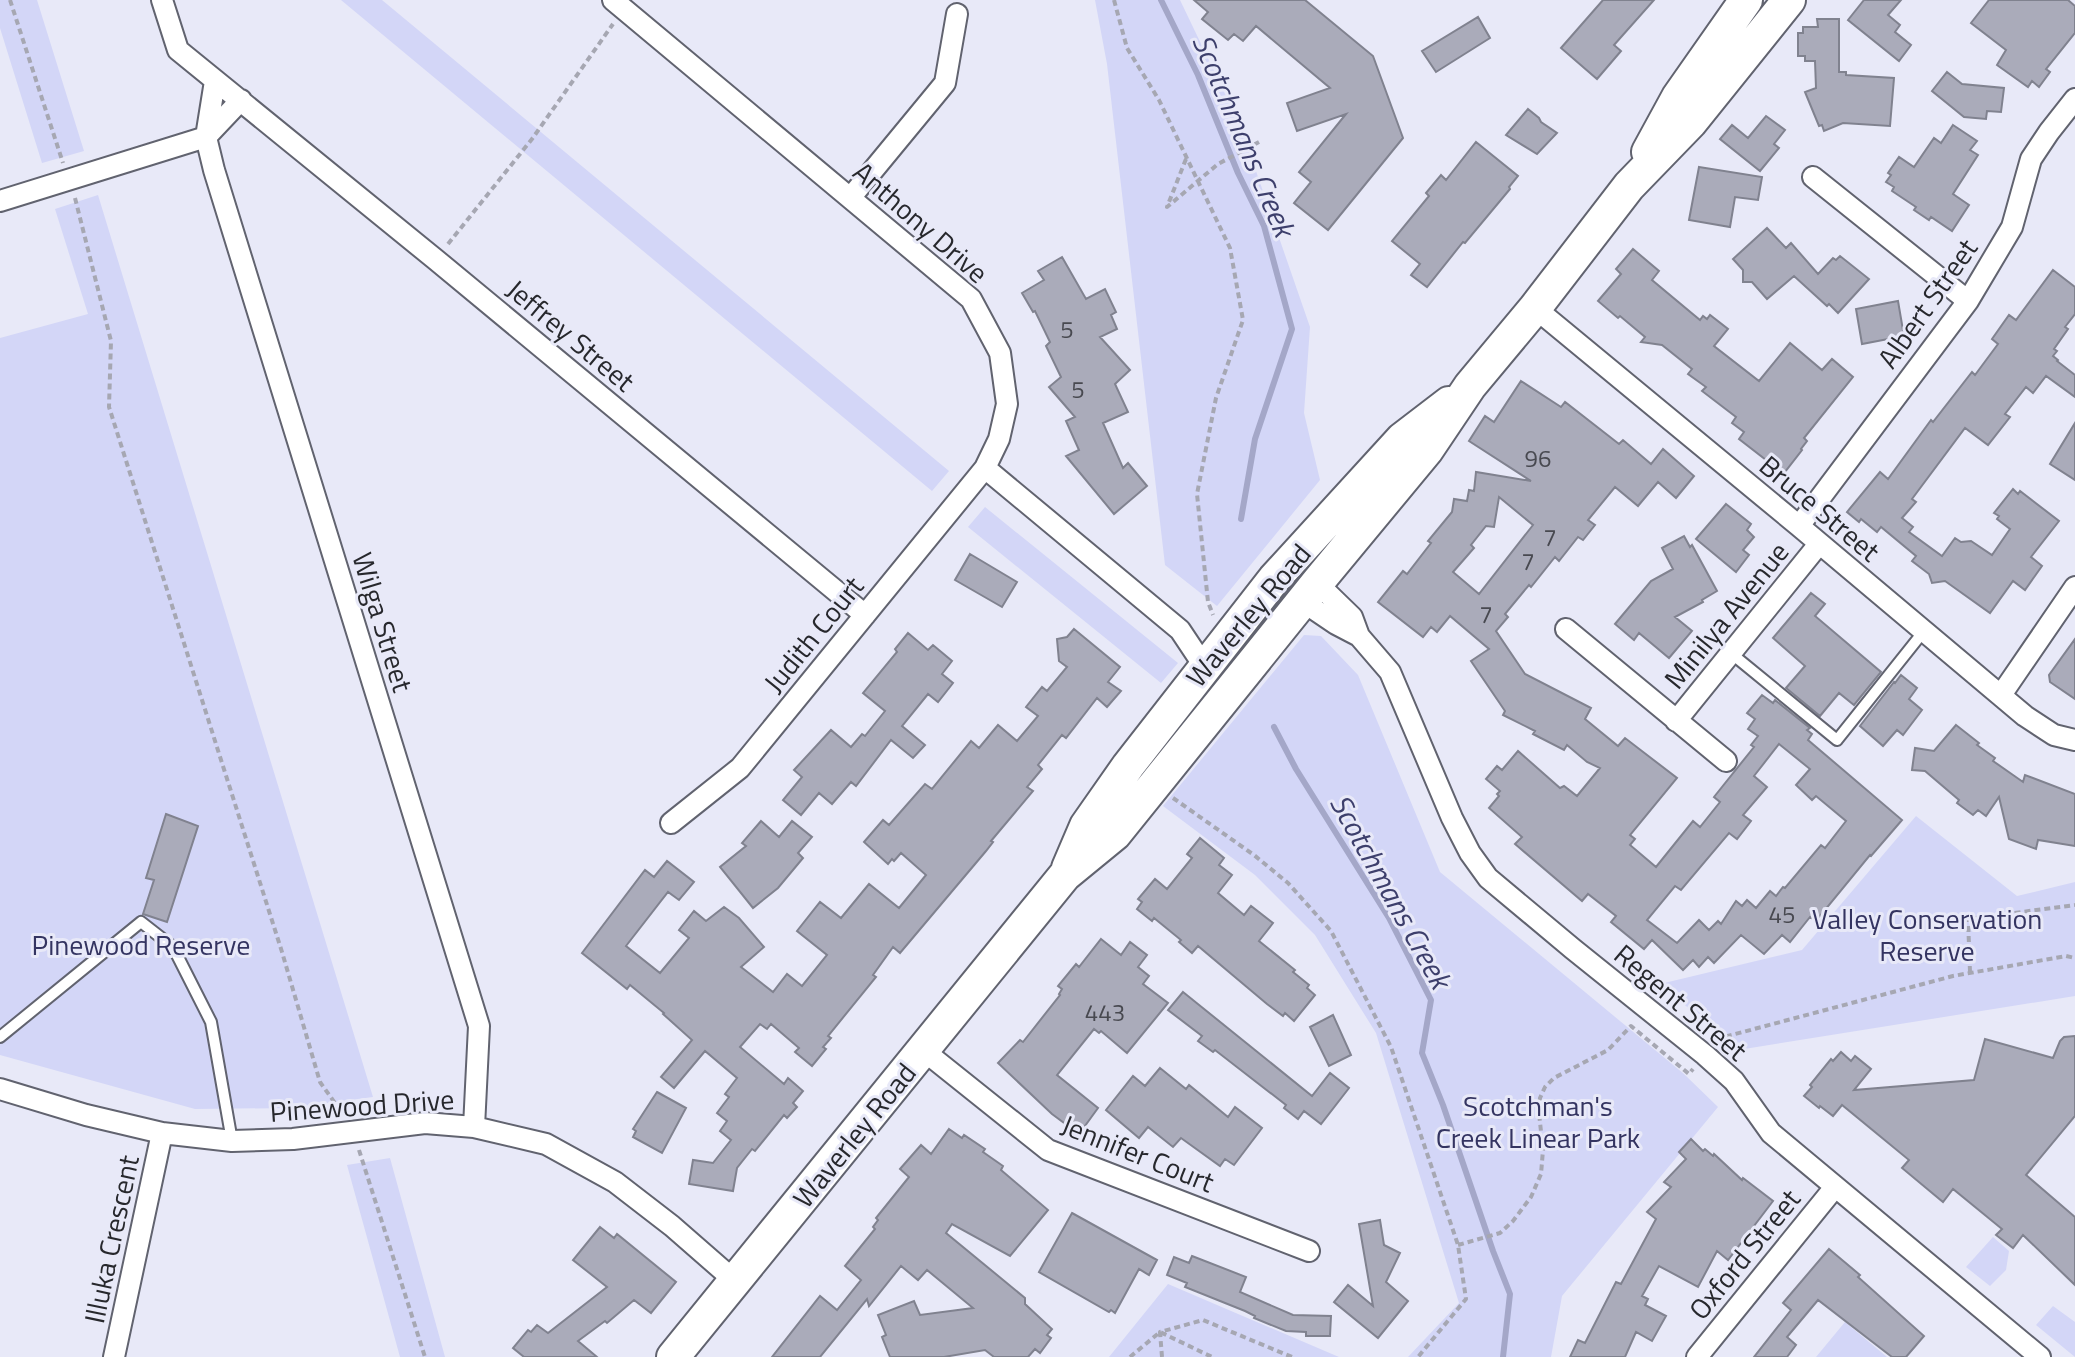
<svg xmlns="http://www.w3.org/2000/svg" width="2075" height="1357" font-family="'Titillium Web',sans-serif">
<style>
.green{fill:#d3d6f7}
.lines{fill:none;stroke-linecap:round;stroke-linejoin:round}
.stream{stroke:#a4a7c8;stroke-width:6}
.building{fill:#aaabba;stroke:#80828f;stroke-width:2;fill-rule:evenodd}
.lane-casing{stroke:#61636f;stroke-width:14}
.street-casing{stroke:#61636f;stroke-width:24}
.primary-casing{stroke:#61636f;stroke-width:36}
.path{stroke:#a6a7b2;stroke-width:4;stroke-dasharray:6 4;stroke-linecap:butt}
.lane{stroke:#fff;stroke-width:10}
.street{stroke:#fff;stroke-width:20}
.primary{stroke:#fff;stroke-width:32}
.labels{text-anchor:middle;dominant-baseline:central;stroke-width:6;stroke-linejoin:round;paint-order:stroke}
.number-label{font-size:24px;fill:#484950}
.street-label{font-size:28px;fill:#27282d;stroke:#e8e9f8}
.park-label{font-size:28px;fill:#343461;stroke:#e8e9f8}
.water-label{font-size:30px;font-style:italic;fill:#3d3f6c;stroke:#e8e9f8}
</style>
<rect width="100%" height="100%" fill="#e8e9f8"/>
<path class="green" d="M0 0H37L84 151 42 163 0 28Z
M341 0H382L949 471 932 491Z
M1095 0H1180L1240 125 1310 327 1304 413 1320 480 1217 606 1165 565 1107 64Z
M98 195 373 1097 290 1108 195 1109 0 1055V338L88 314 55 209Z
M985 507 1178 663 1161 683 968 527Z
M1304 635 1321 636 1358 675 1440 872 1684 1074 1718 1107 1562 1296 1551 1357H1408L1459 1303 1376 1033 1315 935 1255 875 1163 806Z
M1916 816 2017 896 2075 882V996L1738 1050 1660 984 1802 950Z
M390 1158 445 1357H400L347 1165Z
M1993 1237 2009 1251 2006 1270 1990 1286 1966 1267Z
M1168 1284 1339 1357H1109Z
M2053 1306 2075 1322V1357L2036 1325Z
M1845 1322 1887 1357H1816Z"/>
<g class="lines">
<path class="stream" d="M1161 0 1198 75 1238 173 1264 226 1292 329 1255 439 1241 519
M1274 727 1296 769 1389 918 1431 1000 1422 1053 1443 1105 1493 1251 1510 1294 1503 1357"/>
</g>
<path class="building" d="M1194 0H1305L1373 56 1403 138 1328 230 1294 203 1311 182 1299 172 1346 114 1297 131 1287 103 1330 88 1256 26 1243 41 1234 34 1228 40 1202 19 1208 12Z
M1603 0H1654L1614 45 1621 51 1597 79 1561 48Z
M1864 0H1901L1888 15 1900 25 1895 32 1911 45 1899 61 1848 20Z
M1989 0H2068L2075 6V33L2046 69 2050 72 2039 87 2032 81 2028 87 1997 65 2006 50 1971 23Z
M1478 17 1490 38 1436 72 1422 51Z
M1817 19H1839V72H1846V75L1894 78 1890 126 1843 123 1824 131 1822 125 1819 126 1805 92 1816 88 1815 61H1805V56H1798V33H1803V27H1818Z
M1947 72 1962 84 2004 88 2001 112 1987 111 1986 119 1964 117 1932 91Z
M1528 109 1539 118 1541 122 1557 133 1537 154 1506 135Z
M1766 116 1785 130 1774 144 1779 148 1760 171 1720 139 1732 125 1748 138Z
M1953 125 1977 141 1970 150 1978 155 1953 194 1969 205 1952 231 1931 217 1929 220 1914 210 1916 207 1892 191 1894 187 1886 182 1891 175 1888 173 1899 157 1914 167 1934 138 1941 143Z
M1476 142 1518 176 1509 187 1510 189 1465 243 1463 242 1427 287 1411 275 1420 264 1392 241 1429 196 1426 193 1441 175 1446 180Z
M1699 167 1762 177 1758 200 1735 197 1730 227 1689 220Z
M1767 228 1786 248 1791 243 1818 274 1833 258 1836 260 1840 256 1869 279 1838 313 1829 304 1827 306 1794 276 1767 299 1752 282H1743V270L1733 259Z
M1633 249 1659 271 1652 280 1700 320 1703 316 1707 319 1710 315 1728 329 1714 346 1759 381 1790 343 1822 370 1832 359 1853 377 1804 438 1807 441 1801 449 1802 450 1781 477 1764 463 1766 460 1739 439 1744 432 1732 423 1736 417 1702 391 1706 387 1688 374 1692 369 1662 345 1641 342 1645 337 1620 316 1618 318 1598 301 1621 274 1616 269Z
M1062 257 1086 299 1105 289 1116 312 1111 315 1117 329 1100 337 1130 370 1115 384 1128 412 1103 423 1123 468 1128 463 1147 486 1114 514 1066 456 1079 450 1066 421 1075 417 1049 387 1061 377 1046 346 1050 342 1035 311 1033 312 1022 293 1044 280 1038 271Z
M2053 270 2075 287V314L2065 327 2068 329 2054 349 2057 351 2053 356 2058 360 2057 361 2075 375V397L2046 376 2033 393 2026 387 2005 414 2010 417 1988 445 1965 428 1912 499 1916 502 1902 518 1913 527 1909 532 1942 556 1955 538 1961 542 1971 541 1992 555 2010 529 1997 519 1999 516 1994 513 2013 489 2018 494 2020 491 2059 521 2031 557 2042 566 2025 590 2013 581 1990 613 1945 581 1932 583 1929 574 1912 561 1916 556 1881 527 1877 532 1861 519 1859 522 1847 512 1880 472 1888 479 1931 420 1933 422 1972 372 1975 375 1998 344 1992 339 2009 315 2016 320Z
M1898 301 1904 336 1862 344 1856 309Z
M1521 381 1561 407 1565 402 1619 444 1623 440 1651 464 1663 449 1694 476 1676 498 1658 482 1638 506 1615 487 1588 520 1595 525 1583 540 1578 537 1559 561 1555 557 1531 587 1529 585 1505 614 1508 617 1496 631 1525 674 1591 708 1585 719 1618 746 1625 738 1677 778 1630 835 1635 839 1630 845 1656 867 1693 821 1700 827 1720 802 1714 797 1754 747 1751 745 1758 736 1748 729 1755 719 1747 713 1762 695 1773 703 1775 700 1810 728 1807 730 1812 734 1808 740 1902 820 1871 856 1870 855 1816 921 1810 917 1790 942 1782 935 1764 954 1741 935 1714 963 1708 957 1699 967 1693 960 1683 970 1652 940 1644 949 1611 922 1616 916 1588 894 1582 901 1515 844 1522 837 1489 808 1499 796 1497 794 1500 791 1486 779 1497 766 1502 770 1518 751 1560 788 1564 786 1577 796 1600 768 1587 762 1567 745 1564 750 1533 734 1535 731 1503 715 1505 711 1471 661 1489 649 1450 616 1437 632 1431 627 1423 637 1378 602 1403 571 1407 574 1431 543 1428 541 1452 512 1454 499 1467 501 1469 490 1474 491 1476 472 1531 481 1469 441 1485 416 1494 422ZM1499 497 1533 525 1479 594 1453 572 1474 548 1471 545 1486 526 1494 527ZM1779 744 1810 769 1796 785 1812 800 1816 796 1846 821 1825 848 1821 845 1785 888 1783 887 1776 896 1770 891 1756 908 1747 900 1742 906 1736 901 1721 924 1718 921 1709 930 1699 920 1677 943 1647 920 1675 886 1681 890 1729 833 1737 839 1751 821 1743 815 1767 787 1754 776Z
M2075 423V480L2050 464Z
M1726 504 1751 524 1747 530 1754 537 1743 550 1749 555 1736 572 1696 539Z
M1684 536 1690 547 1692 545 1717 591 1702 600 1703 602 1675 617 1692 631 1669 658 1639 633 1634 640 1615 624 1651 581 1673 569 1662 548Z
M970 554 1017 582 1002 607 955 580Z
M1811 593 1825 604 1815 616 1881 672 1854 705 1839 693 1820 716 1786 688 1805 666 1773 638Z
M1074 629 1120 667 1108 682 1121 691 1107 707 1097 698 1066 738 1062 735 1038 765 1042 769 1027 787 1033 791 991 841 993 842 986 851 900 953 893 947 873 975 876 977 828 1036 831 1038 823 1047 826 1049 812 1066 795 1052 799 1048 771 1024 767 1029 760 1024 740 1047 784 1084 788 1078 803 1091 793 1103 797 1107 787 1118 784 1115 755 1151 752 1149 737 1168 733 1191 689 1184 693 1160 713 1163 731 1140 720 1131 727 1121 717 1113 729 1097 725 1094 737 1078 705 1051 674 1088 661 1077 692 1040 663 1014 664 1013 630 985 627 989 582 953 645 870 654 877 667 861 694 882 679 900 668 892 626 946 660 973 689 938 679 930 694 911 706 921 724 907 739 918 764 947 741 967 773 992 787 974 802 986 827 955 797 931 820 902 841 918 869 884 899 908 926 875 901 853 894 861 892 859 888 864 864 842 883 820 889 825 925 784 932 789 971 741 979 748 998 725 1017 741 1038 716 1026 707 1042 687 1047 691 1067 667 1059 661 1057 639 1067 637Z
M908 633 928 650 933 645 952 661 942 674 953 683 938 702 928 694 902 726 925 745 913 758 891 740 856 786 851 782 832 804 819 793 801 815 783 800 802 777 794 770 831 730 851 747 862 734 865 736 885 711 863 693 897 652 895 649Z
M2075 639V699L2050 682 2049 675Z
M1901 675 1917 688 1909 699 1922 710 1903 735 1897 730 1883 746 1860 726 1894 682 1895 683Z
M1956 725 1979 743 1977 745 1995 758 1993 761 2023 782 2025 775 2075 794V846L2038 840 2036 849 2009 839 1999 797 1986 816 1978 810 1973 815 1957 803 1959 800 1925 771 1912 770 1915 748 1934 751Z
M166 814 198 826 167 922 143 914 154 880 146 878Z
M761 821 779 837 792 821 812 837 798 853 803 858 778 888 753 908 720 867 746 846 742 843Z
M1200 838 1224 858 1219 865 1232 875 1218 893 1244 915 1251 906 1273 923 1259 941 1295 970 1293 972 1309 985 1307 988 1315 995 1294 1021 1285 1013 1283 1016 1267 1004 1198 946 1192 953 1179 942 1181 940 1154 918 1152 921 1137 909 1142 902 1138 899 1155 879 1167 889 1192 858 1187 854Z
M1101 939 1121 955 1130 942 1147 955 1138 967 1149 976 1143 984 1168 1003 1127 1053 1101 1031 1099 1033 1094 1029 1057 1075 1098 1108 1079 1134 1052 1114 998 1063 1020 1040 1023 1042 1060 995 1059 994 1062 989 1058 986 1076 964 1079 967Z
M1183 992 1312 1096 1330 1073 1349 1088 1321 1124 1304 1111 1298 1119 1284 1108 1286 1105 1215 1050 1213 1052 1198 1041 1202 1036 1168 1010Z
M1333 1015 1351 1055 1329 1066 1310 1027Z
M2075 1036V1116L2026 1175 2075 1217V1285L2023 1235 2013 1248 1996 1235 2002 1229 1953 1189 1943 1202 1902 1168 1909 1160 1842 1105 1833 1116 1820 1106 1819 1108 1804 1096 1812 1087 1810 1085 1831 1059 1833 1061 1841 1052 1851 1061 1855 1056 1871 1069 1854 1090 1974 1080 1985 1039 2053 1058 2060 1041 2064 1037Z
M1160 1068 1186 1089 1189 1085 1228 1117 1235 1107 1262 1128 1234 1165 1225 1159 1220 1166 1181 1138 1173 1147 1148 1127 1139 1138 1106 1110 1133 1076 1145 1086Z
M657 1092 686 1108 662 1153 633 1137 636 1131 633 1129Z
M949 1129 962 1138 964 1135 985 1149 983 1152 1003 1166 1001 1170 1048 1210 1010 1256 952 1224 946 1233 1025 1298V1304L1052 1329 1047 1335 1051 1338 1040 1353 1035 1349 1028 1357H994L985 1350 944 1357H890L882 1337 886 1335 878 1315 914 1301 920 1315 973 1308 927 1270 918 1280 901 1266 869 1306 867 1299 820 1357H772L820 1296 837 1310 861 1280 845 1266 875 1229 873 1227 878 1220 876 1218 909 1177 900 1169 921 1145 931 1154Z
M1691 1139 1703 1151 1705 1149 1713 1156 1714 1154 1742 1180 1743 1178 1773 1201 1728 1260 1717 1251 1698 1287 1659 1266 1642 1296 1648 1299 1645 1305 1666 1316 1652 1341 1636 1332 1625 1357H1570L1578 1340 1585 1343 1616 1282 1621 1284 1656 1219 1647 1212 1671 1187 1664 1182 1686 1159 1679 1152Z
M1072 1213 1157 1260 1149 1275 1139 1269 1115 1313 1111 1310 1109 1312 1039 1272Z
M1380 1220 1384 1245 1400 1253 1386 1282 1408 1301 1378 1338 1334 1302 1348 1285 1373 1306 1359 1224Z
M600 1227 614 1238 617 1234 676 1282 651 1313 634 1300 607 1323 605 1321 578 1341 597 1357H524L513 1348 528 1330 531 1332 537 1325 548 1333 607 1287 573 1260Z
M1829 1249 1860 1275 1858 1277 1924 1336 1906 1357H1892L1818 1300 1787 1337 1796 1345 1787 1357H1754L1791 1310 1783 1303Z
M1192 1256 1246 1277 1240 1292 1293 1315 1331 1316 1330 1336H1306V1332L1286 1331 1254 1318 1255 1316 1245 1311 1185 1287 1187 1283 1167 1275 1174 1257 1189 1263Z"/>
<g class="lines">
<g class="lane-casing">
<path id="lane" d="M1732 654 1837 740 1924 631
M0 1037 141 922 173 947 211 1022 232 1141"/>
</g>
<g class="street-casing">
<path id="street" d="M162 0 178 50 435 259 865 615
M613 0 971 299 1000 353 1007 404 999 439 985 468 1180 630 1204 666
M215 81 206 137 214 170 479 1026 474 1127
M206 137 241 100
M1813 177 1968 301
M851 197 945 83 957 14
M0 201 206 137
M1535 308 1799 526 2025 716 2054 735 2075 740
M1799 526 1968 301 2012 227 2031 159 2049 132 2075 99
M1317 583 1352 617 1359 636 1390 672 1452 818 1470 853 1488 878 1573 949 1705 1055 1734 1081 1771 1133 2040 1357
M1302 601 1336 624 1359 636
M1566 629 1726 761
M2001 695 2075 587
M1676 721 1819 544
M671 823 740 768 985 468
M923 1050 1048 1150 1309 1251
M0 1089 86 1115 162 1133 232 1141 293 1139 425 1123 474 1127 546 1144 615 1182 672 1226 735 1281
M114 1357 162 1133
M1697 1357 1835 1187"/>
</g>
<g class="primary-casing">
<path id="primary" d="M1648 152 1678 97 1746 0
M1068 868 1086 826 1128 766 1274 579 1402 439 1449 403
M673 1357 1065 875 1115 834 1317 583 1427 450 1470 386 1535 308 1629 186 1691 122 1789 0"/>
</g>
<path class="path" d="M10 0 63 163
M1114 0 1127 48 1159 100 1230 248 1243 320 1216 398 1197 494 1208 602 1213 615
M1186 159 1167 207 1218 164 1259 142
M75 198 111 341 109 407 282 952 320 1082 342 1113
M448 244 532 139 613 24
M1173 798 1254 855 1288 883 1331 931 1391 1047 1458 1245 1466 1299 1418 1357
M1970 972 1968 919 2075 905
M1717 1041 1724 1037 1953 976 2066 956 2075 958
M359 1150 425 1357
M1458 1245 1500 1233 1513 1221 1531 1197 1541 1174 1543 1150 1539 1113 1540 1098 1545 1087 1554 1078 1608 1050 1631 1026 1689 1074 1693 1069
M1130 1357 1160 1332 1212 1357
M1162 1357 1160 1332 1203 1320 1292 1357"/>
<use href="#lane" class="lane"/>
<use href="#street" class="street"/>
<use href="#primary" class="primary"/>
</g>
<g class="labels">
<g class="number-label">
<text x="1067" y="329">5</text>
<text x="1078" y="389">5</text>
<text x="1538" y="458">96</text>
<text x="1550" y="537">7</text>
<text x="1528" y="561">7</text>
<text x="1486" y="614">7</text>
<text x="1782" y="914">45</text>
<text x="1105" y="1012">443</text>
</g>
<g class="street-label">
<text transform="translate(921 222) rotate(41)">Anthony Drive</text>
<text transform="translate(1927 303) rotate(-55)">Albert Street</text>
<text transform="translate(571 335) rotate(40)">Jeffrey Street</text>
<text transform="translate(1820 508) rotate(40)">Bruce Street</text>
<text transform="translate(1248 615) rotate(-50)">Waverley Road</text>
<text transform="translate(1726 615) rotate(-51)">Minilya Avenue</text>
<text transform="translate(383 622) rotate(73)">Wilga Street</text>
<text transform="translate(813 634) rotate(-51)">Judith Court</text>
<text transform="translate(1681 1002) rotate(40)">Regent Street</text>
<text transform="translate(362 1105) rotate(-4)">Pinewood Drive</text>
<text transform="translate(854 1135) rotate(-51)">Waverley Road</text>
<text transform="translate(1138 1153) rotate(22)">Jennifer Court</text>
<text transform="translate(111 1239) rotate(-78)">Illuka Crescent</text>
<text transform="translate(1744 1254) rotate(-51)">Oxford Street</text>
</g>
<g class="park-label">
<text x="1927" y="918">Valley Conservation<tspan x="1927" dy="32">Reserve</tspan></text>
<text x="141" y="944">Pinewood Reserve</text>
<text x="1538" y="1105">Scotchman's<tspan x="1538" dy="32">Creek Linear Park</tspan></text>
</g>
<g class="water-label">
<text transform="translate(1244 135) rotate(67)">Scotchmans Creek</text>
<text transform="translate(1391 891) rotate(61)">Scotchmans Creek</text>
</g>
</g>
</svg>
